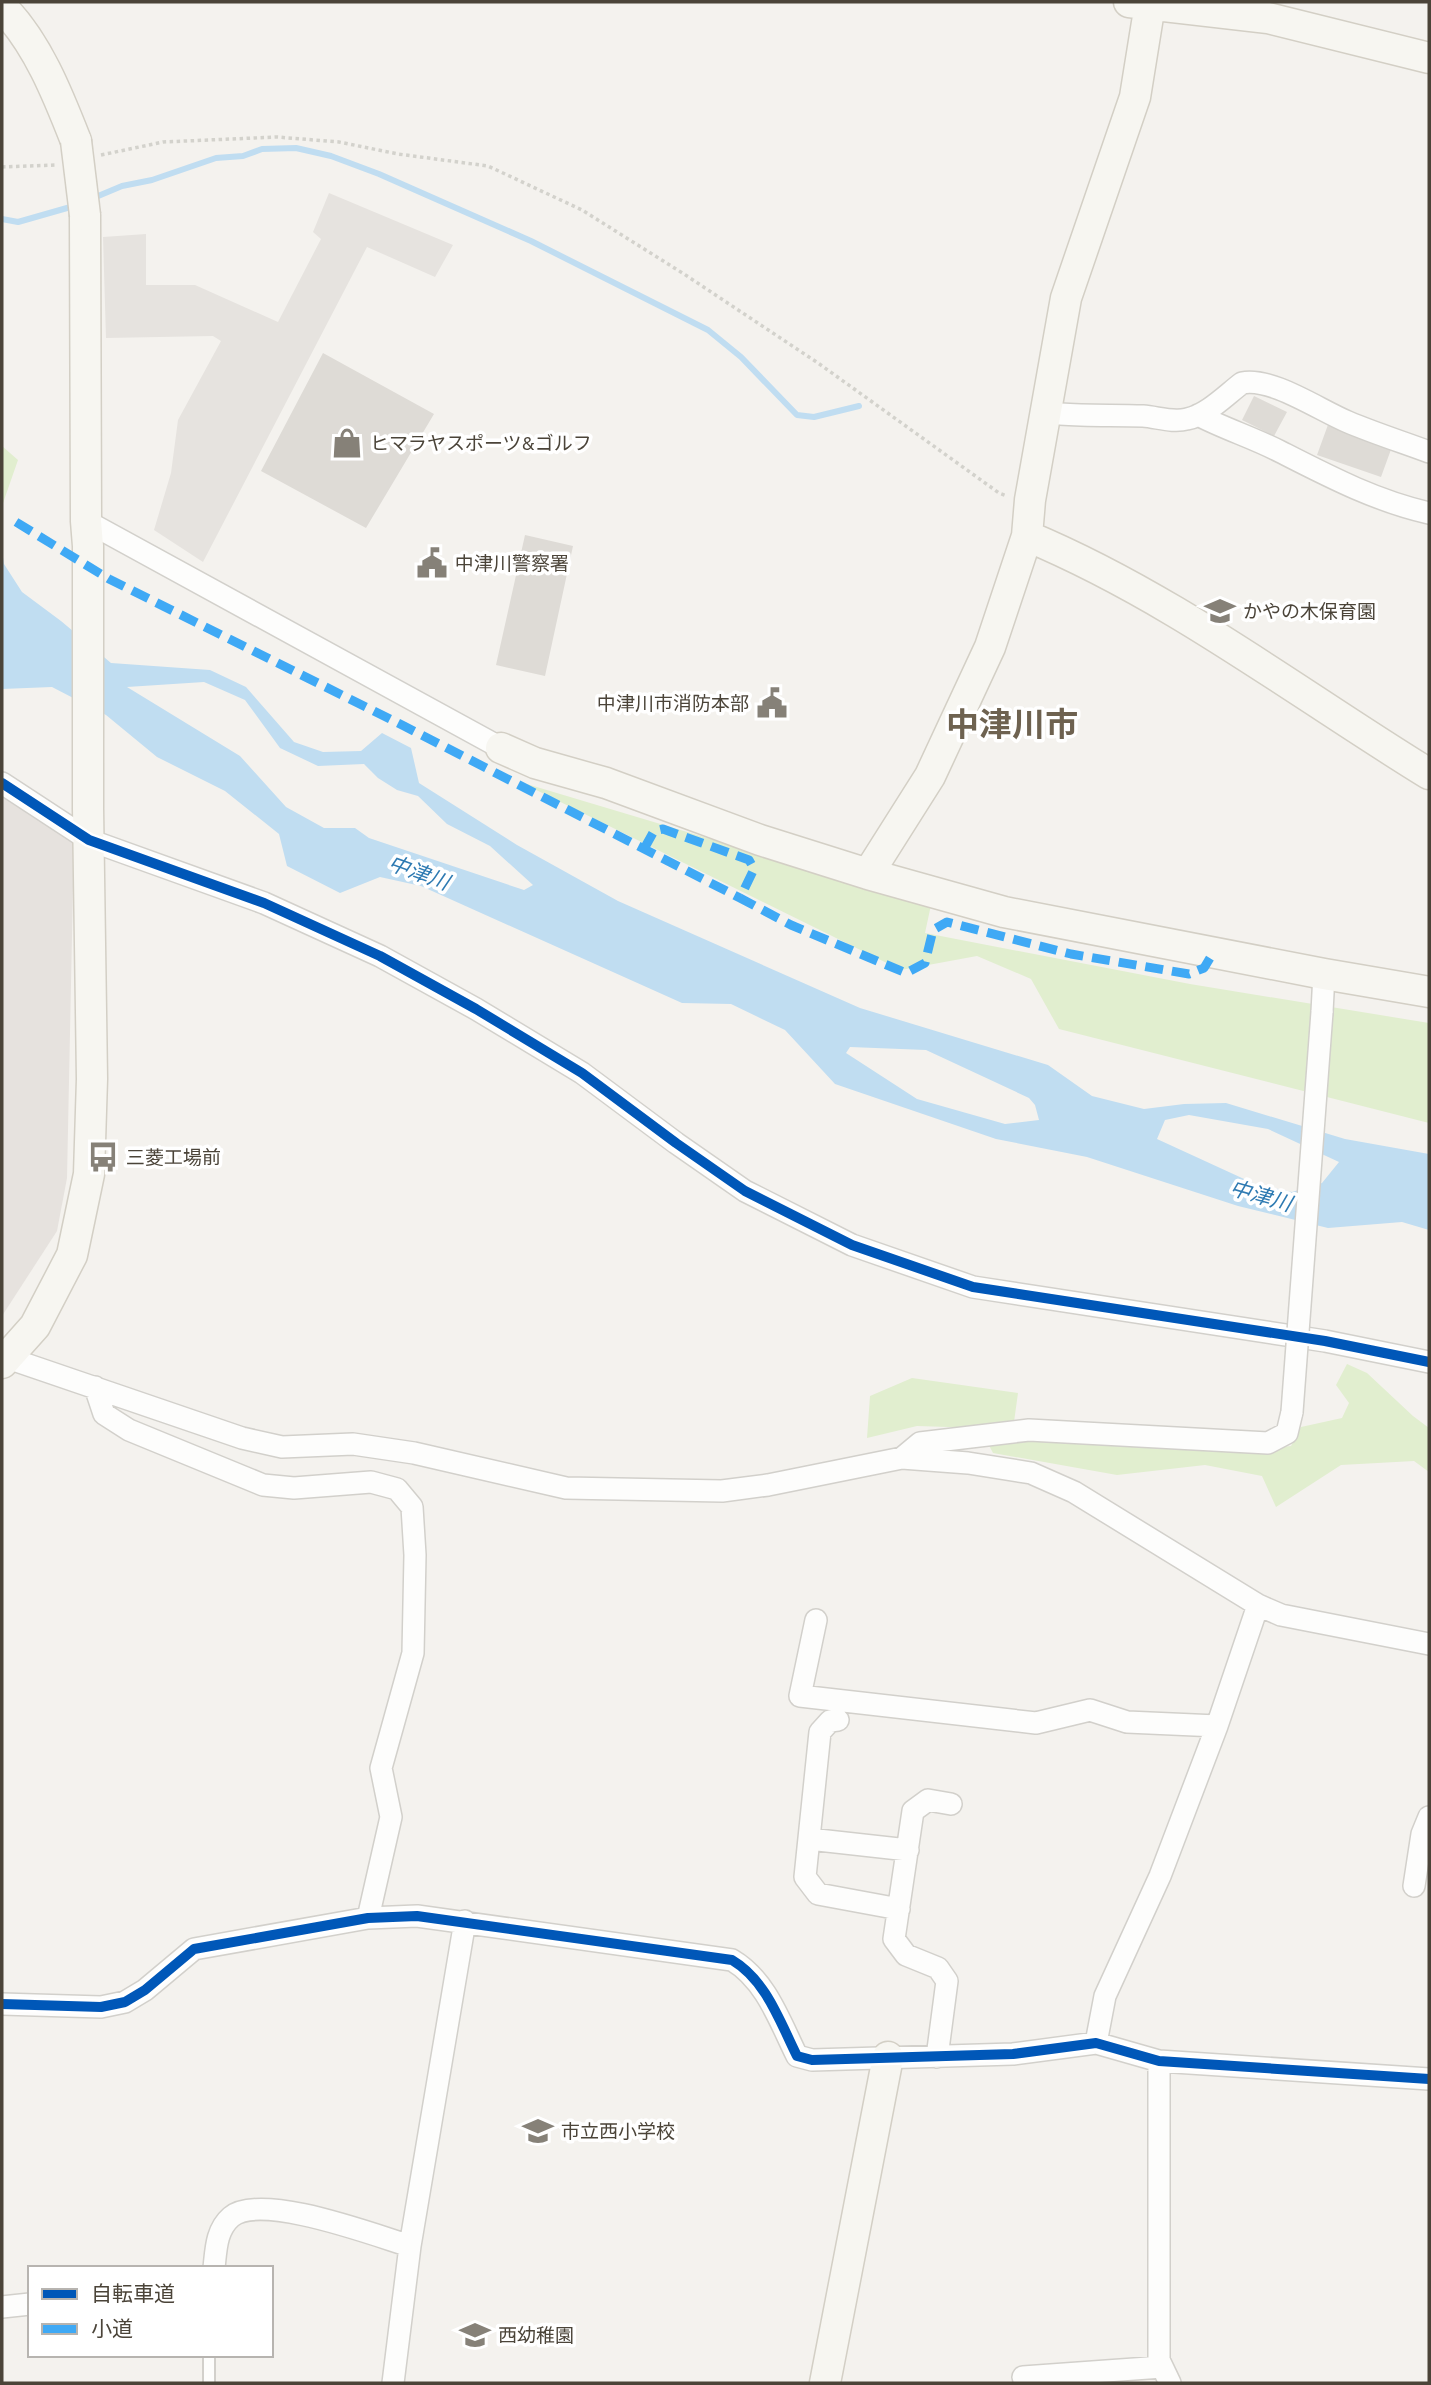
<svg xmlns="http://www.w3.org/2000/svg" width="1431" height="2385" font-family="'IBM Plex Sans','Noto Sans JP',sans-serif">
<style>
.industrial{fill:#e6e2de}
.green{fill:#e1eecf}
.parking{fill:#e6e3df}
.water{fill:#c0ddf1;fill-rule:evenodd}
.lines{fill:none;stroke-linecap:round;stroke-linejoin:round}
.stream{stroke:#c0ddf1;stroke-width:6}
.building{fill:#dedbd6}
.lane-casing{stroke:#d2d0cb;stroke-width:14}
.street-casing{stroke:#d2d0cb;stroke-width:24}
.secondary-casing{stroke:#d3cfc5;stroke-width:33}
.path{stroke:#d3d2cc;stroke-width:3.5;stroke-dasharray:3.5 3.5;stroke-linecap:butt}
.lane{stroke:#fdfdfc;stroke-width:10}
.street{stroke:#fdfdfc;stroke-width:21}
.secondary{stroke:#f7f6f1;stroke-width:30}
.street-bridge-casing{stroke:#d2d0cb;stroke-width:24;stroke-linecap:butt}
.secondary-bridge-casing{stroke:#d3cfc5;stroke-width:33;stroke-linecap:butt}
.street-bridge{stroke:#fdfdfc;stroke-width:21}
.secondary-bridge{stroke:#f7f6f1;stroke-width:30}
.quiet{stroke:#3fa9f5;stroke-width:9;stroke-dasharray:18 9;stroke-linecap:butt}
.cycleway-casing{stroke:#fff;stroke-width:15}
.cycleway{stroke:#0057b8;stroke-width:10}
.labels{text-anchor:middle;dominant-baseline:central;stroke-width:7;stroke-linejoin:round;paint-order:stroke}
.poi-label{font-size:19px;fill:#4b4439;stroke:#fff;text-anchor:start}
.water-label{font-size:21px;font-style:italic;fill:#2e7ab2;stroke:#fff}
.town-label{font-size:33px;font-weight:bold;fill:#6e6250;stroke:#fff}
</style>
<rect width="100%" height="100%" fill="#f4f2ee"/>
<path class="industrial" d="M2 791 74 839 67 1178 57 1231 2 1316Z"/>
<path class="green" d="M2 446 18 460 2 506Z
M520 782 931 905 925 933 1190 984 1429 1023V1123L1059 1029 1031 979 977 956 901 970Z
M1347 1364 1367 1373 1413 1416 1429 1428V1472L1414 1461 1341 1465 1276 1507 1262 1476 1205 1465 1117 1475 993 1453 980 1428 917 1426 867 1438 870 1396 912 1378 1018 1393 1014 1422 1272 1448 1291 1446 1301 1427 1342 1418 1349 1403 1336 1385Z"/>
<path class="parking" d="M329 193 453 245 435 277 367 247 203 562 154 530 171 473 178 420 221 341 213 336 106 338 103 237 146 234V285H195L278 322 321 239 313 232Z"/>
<path class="water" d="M2 551 4 564 22 592 61 621 111 663 210 670 246 687 294 742 323 752 361 751 382 733 411 748 419 783 517 845 618 901 860 1008 1048 1065 1092 1096 1144 1109 1184 1104 1226 1103 1345 1139 1429 1154V1230L1402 1222 1328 1228 1238 1206 1087 1157 996 1139 835 1084 785 1030 731 1004 682 1003 421 886 380 877 340 893 287 866 279 834 225 791 157 757 106 715 52 687 2 689ZM204 682 245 700 280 748 318 766 364 764 378 778 397 790 418 796 447 824 490 846 533 885 524 890 369 838 355 828H324L286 807 240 756 127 687ZM850 1047 926 1050 1029 1098 1035 1105 1039 1120 1005 1124 917 1099 846 1053ZM1189 1115 1268 1129 1339 1162 1322 1183 1292 1192 1255 1184 1157 1139 1165 1120Z"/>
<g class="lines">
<path class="stream" d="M91 199 122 186 152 180 216 158 243 156 262 149 296 148 331 156 379 174 531 241 708 330 741 357 797 415 814 417 859 406
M2 219 18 222 74 206"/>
</g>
<path class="building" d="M323 353 434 414 366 528 261 471Z
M1254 396 1287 412 1274 436 1242 420Z
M1329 422 1393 444 1381 477 1317 455Z
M525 535 573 546 545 676 496 665Z"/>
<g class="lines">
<g class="lane-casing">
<path id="lane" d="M209 2383V2355"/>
</g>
<g class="street-casing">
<path id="street" d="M1060 414C1088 416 1115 415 1143 416 1157 417 1173 423 1187 419 1207 415 1226 395 1242 383 1272 377 1319 410 1348 422 1374 433 1402 442 1429 452
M1198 415C1225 429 1254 438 1281 452 1330 477 1376 501 1429 513
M86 521 501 748
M2 783 89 840 264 903 380 956 476 1009 582 1073 676 1143 745 1191 852 1245 973 1287 1325 1341 1429 1362
M1322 1012 1324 974
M2 1356 242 1438 282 1447 353 1444 414 1453 566 1488 722 1491 768 1485 902 1458 968 1463 1031 1473 1074 1492 1258 1605 1281 1615 1429 1644
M95 1387 104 1414 129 1430 263 1485 294 1488 371 1482 397 1489 412 1507 415 1555 413 1653 381 1768 391 1817 368 1918
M902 1458 920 1443 1029 1430 1268 1443 1287 1433 1292 1412
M816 1620 800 1696 1036 1723 1090 1710 1127 1722 1217 1726
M838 1720 830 1721 820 1732 805 1877 818 1894 899 1909
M809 1839 908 1850
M1414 1886 1422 1834 1429 1817
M2 2004 101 2007 125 2002 145 1990 194 1949 368 1918 417 1916 732 1960C766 1980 780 2022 797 2056L812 2060 1013 2054 1096 2043 1159 2061 1429 2079
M1096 2043 1105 1996 1160 1876 1217 1726 1258 1605
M937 2057 947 1981 938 1968 906 1955 894 1939 913 1811 928 1800 951 1804
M1159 2061V2360L1170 2383
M214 2268C216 2250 216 2230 231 2217 260 2192 374 2235 410 2246L465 1921
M2 2307 30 2304
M1023 2377 1162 2367
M393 2383 410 2246"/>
</g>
<g class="secondary-casing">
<path id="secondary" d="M1129 2 1268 18 1429 58
M2 7C37 42 58 95 76 141
M1027 536C1171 596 1297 693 1429 774
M501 748 535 763 606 783 760 840 868 874 1004 912 1324 974 1429 992
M868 874 930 776 990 647 1027 536 1030 500 1066 298 1135 97 1150 4
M2 1363 35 1326 72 1255 89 1174 92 1079 88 808V546L86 521 85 215
M825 2383 888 2057"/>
</g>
<path class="path" d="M101 155 163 142 277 137 339 142 398 154 488 166 582 210 684 274 818 363 999 493 1007 496
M2 167 56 165"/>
<use href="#lane" class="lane"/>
<use href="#street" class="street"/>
<use href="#secondary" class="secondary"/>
<g class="street-bridge-casing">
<path id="street-bridge" d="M1292 1412 1322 1012"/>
</g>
<g class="secondary-bridge-casing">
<path id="secondary-bridge" d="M76 141 85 215"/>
</g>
<use href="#street-bridge" class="street-bridge"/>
<use href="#secondary-bridge" class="secondary-bridge"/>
<path class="quiet" d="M16 522 109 579 404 726 740 898
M644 849 654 831 663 829 749 860 754 869 740 898 791 925 906 973 925 963 933 930 947 922 1071 954 1189 974 1204 968 1213 953"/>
<g class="cycleway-casing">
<path id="cycleway" d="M2 783 89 840 264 903 380 956 476 1009 582 1073 676 1143 745 1191 852 1245 973 1287 1325 1341 1429 1362
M2 2004 101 2007 125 2002 145 1990 194 1949 368 1918 417 1916 732 1960C766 1980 780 2022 797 2056L812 2060 1013 2054 1096 2043 1159 2061 1429 2079"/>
</g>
<use href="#cycleway" class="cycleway"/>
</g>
<defs>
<g id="shop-bare" transform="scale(2.415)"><path d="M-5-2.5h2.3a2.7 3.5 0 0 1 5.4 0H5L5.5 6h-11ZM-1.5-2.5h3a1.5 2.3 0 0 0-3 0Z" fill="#868178" stroke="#fff" stroke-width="2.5" paint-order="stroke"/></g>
<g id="civic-bare" transform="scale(2.415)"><path d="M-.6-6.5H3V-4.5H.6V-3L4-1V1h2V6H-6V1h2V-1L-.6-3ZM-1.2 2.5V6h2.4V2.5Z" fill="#868178" stroke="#fff" stroke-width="2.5" paint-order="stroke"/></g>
<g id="school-bare" transform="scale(2.415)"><path d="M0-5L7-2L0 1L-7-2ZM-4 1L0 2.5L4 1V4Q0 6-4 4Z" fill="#868178" stroke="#fff" stroke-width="2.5" paint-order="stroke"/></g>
<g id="bus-bare" transform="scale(2.415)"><path d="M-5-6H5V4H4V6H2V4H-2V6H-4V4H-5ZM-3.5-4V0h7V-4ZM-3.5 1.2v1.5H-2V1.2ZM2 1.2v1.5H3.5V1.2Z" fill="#868178" stroke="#fff" stroke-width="2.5" paint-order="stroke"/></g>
</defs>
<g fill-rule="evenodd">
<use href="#shop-bare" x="347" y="443"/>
<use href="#civic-bare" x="432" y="563"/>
<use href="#school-bare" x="1220" y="611"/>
<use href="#civic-bare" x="772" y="703"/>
<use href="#bus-bare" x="103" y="1157"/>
<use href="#school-bare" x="538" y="2131"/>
<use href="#school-bare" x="475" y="2335"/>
</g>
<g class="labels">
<g class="poi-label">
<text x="370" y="443">ヒマラヤスポーツ&amp;ゴルフ</text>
<text x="455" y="563">中津川警察署</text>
<text x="1243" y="611">かやの木保育園</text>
<text x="749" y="703" text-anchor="end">中津川市消防本部</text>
<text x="126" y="1157">三菱工場前</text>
<text x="561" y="2131">市立西小学校</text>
<text x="498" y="2335">西幼稚園</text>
</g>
<g class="water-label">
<text transform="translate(419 872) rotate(20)">中津川</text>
<text transform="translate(1261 1195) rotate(16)">中津川</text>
</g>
<g class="town-label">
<text x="1012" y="723">中津川市</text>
</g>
</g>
<rect width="1431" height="2385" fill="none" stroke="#4b4439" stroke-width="7"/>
<rect x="28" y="2266" width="245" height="91" fill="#ffffff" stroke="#b7b4b0" stroke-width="2"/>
<rect x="42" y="2289" width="35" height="10" fill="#0057b8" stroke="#b7b4b0" stroke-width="2"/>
<text x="91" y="2301" font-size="21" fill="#4b4439">自転車道</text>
<rect x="42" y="2324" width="35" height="10" fill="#3fa9f5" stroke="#b7b4b0" stroke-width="2"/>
<text x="91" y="2336" font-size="21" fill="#4b4439">小道</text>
</svg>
